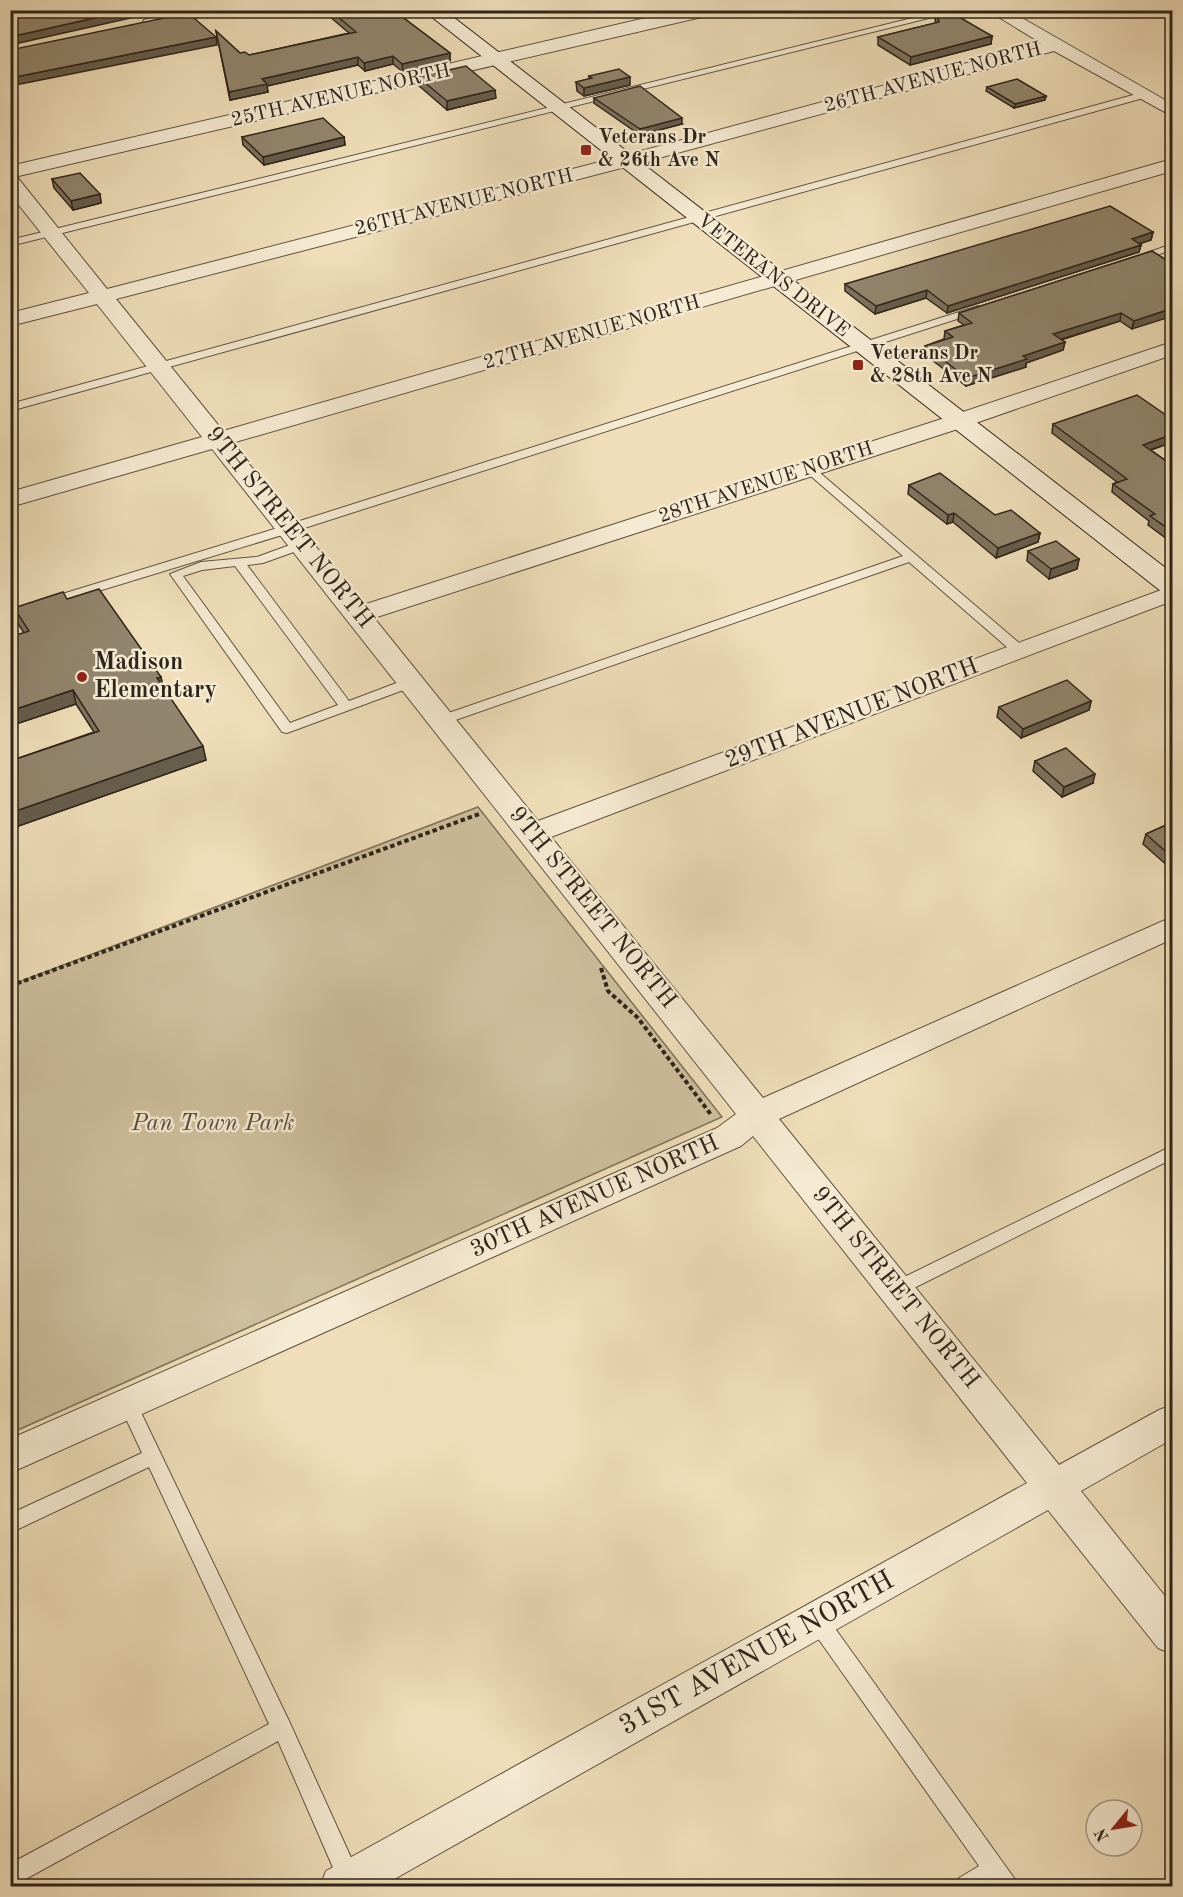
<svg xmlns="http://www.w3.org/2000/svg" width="1183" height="1897" font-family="'Old Standard TT',serif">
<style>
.green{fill:#cebf9e;stroke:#7e725c;stroke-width:1.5}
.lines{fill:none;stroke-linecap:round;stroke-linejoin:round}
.service-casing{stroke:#5e5342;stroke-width:2}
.minor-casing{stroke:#5e5342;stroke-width:2}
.tertiary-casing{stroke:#5e5342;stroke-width:2}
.secondary-casing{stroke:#2e251b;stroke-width:2}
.path{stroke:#2e251b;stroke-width:4;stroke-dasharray:4.5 3;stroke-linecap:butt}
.service{fill:#f5ead2;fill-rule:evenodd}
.minor{fill:#f5ead2;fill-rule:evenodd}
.tertiary{fill:#f5ead2;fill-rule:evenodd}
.secondary{fill:#f5ead2;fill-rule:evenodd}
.wall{fill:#7e725e;stroke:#2e251b;stroke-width:1.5}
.shaded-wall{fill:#665d4c;stroke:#2e251b;stroke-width:1.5}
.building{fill:#92856d;stroke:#2e251b;stroke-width:1.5}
.poi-dot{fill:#8f2418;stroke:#f5ead2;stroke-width:2}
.labels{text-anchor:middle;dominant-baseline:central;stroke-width:5;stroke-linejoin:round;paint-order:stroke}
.far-street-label{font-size:20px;fill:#2e251b;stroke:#f5ead2}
.far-poi-label{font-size:20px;font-weight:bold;fill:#2e251b;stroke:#f5ead2;text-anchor:start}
.street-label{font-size:24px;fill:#2e251b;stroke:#f5ead2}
.poi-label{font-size:24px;font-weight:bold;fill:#2e251b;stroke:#f5ead2;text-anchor:start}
.park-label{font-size:24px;font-style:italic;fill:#564c3c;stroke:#f5ead2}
.near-street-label{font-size:28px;fill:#2e251b;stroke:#f5ead2}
</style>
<rect width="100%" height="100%" fill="#efdeb9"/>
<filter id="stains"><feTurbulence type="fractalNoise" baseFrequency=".00333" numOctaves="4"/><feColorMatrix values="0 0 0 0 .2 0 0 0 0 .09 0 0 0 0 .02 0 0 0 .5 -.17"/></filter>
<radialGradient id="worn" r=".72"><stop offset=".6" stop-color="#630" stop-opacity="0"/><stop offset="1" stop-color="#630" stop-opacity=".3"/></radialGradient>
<path class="green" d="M478 807 722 1117 11 1433V985Z"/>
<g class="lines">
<g class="service-casing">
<path id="service" d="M446 10H462L438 18 434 15Z
M945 10H961L10 246V240Z
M1144 92 1148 95 1147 97 10 411V404Z
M1172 244V250L1135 262 1130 259Z
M978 306 983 309 982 311 292 532 10 618V610L284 526Z
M809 466 813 467 1025 648 1026 651 1025 654H1015L909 562 447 723H437L435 720 437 717 903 556 805 471 803 469Z
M301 541 305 542V548L263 563 247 565 349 701 407 679 412 678 419 682 417 685 287 733 282 732 170 574 201 562 257 557ZM235 566 338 705 290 723 183 576 202 570Z
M1172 1146V1159L902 1294 896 1296 890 1294 887 1289 890 1284Z
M129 1398 135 1400 289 1721 358 1873 361 1881 359 1886H341L278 1741 22 1881 14 1884 10 1882V1852L19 1859 269 1724 149 1467 10 1533V1514L142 1453 120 1406 123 1400Z
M817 1611 824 1613 1014 1878 1017 1886H993L991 1883 986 1886H956L959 1878 979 1866 810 1627 807 1620 810 1613Z"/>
</g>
<g class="minor-casing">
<path id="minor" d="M183 10H213L211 14 150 29 142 24 144 20Z
M987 10H1008L1172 104V116L1054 51 633 165 116 299 223 431 1172 159V171L232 443 363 605 951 416 1172 342V355L967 426 374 618 538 821 1172 586V601L551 837 763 1098 1172 917V939L779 1119 1059 1465 1159 1410 1172 1405V1439L1081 1491 1172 1605V1654L1158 1648 1048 1510 382 1886H320L326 1871 1027 1483 753 1136 741 1146 10 1473V1439L717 1128 736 1114 212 449 10 507V492L202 437 97 304 10 326V313L89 293 10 194V175L17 177 107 289 619 157 1041 43Z"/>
</g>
<g class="tertiary-casing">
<path id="tertiary" d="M680 10H715L706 16 10 178V166Z"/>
</g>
<g class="secondary-casing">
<path id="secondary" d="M423 10H444L1172 573V594L1162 592Z"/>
</g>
<path class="path" d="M601 968 608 991 638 1018 712 1116
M10 986 479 814"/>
<use href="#service" class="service"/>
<use href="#minor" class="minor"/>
<use href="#tertiary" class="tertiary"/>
<use href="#secondary" class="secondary"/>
</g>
<path class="wall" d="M322 10H393L450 53V61L403 72 393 64 365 71 358 65 267 86 268 92 230 100 216 31 240 53 249 55 349 33Z
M936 11 992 36 991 44 910 65 878 45V37L936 23 935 19Z
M589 76 630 85 584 96 577 91 576 82 589 79Z
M418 77 496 98 447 110 418 85Z
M987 87 1046 96 1045 100 1014 108 986 91Z
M594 98 682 124 640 135 594 103Z
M242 137H344L345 145 264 165 243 145Z
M52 179 100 194 101 203 73 210 54 188Z
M1153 232 1151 240 1139 244 1141 245 1139 252 947 313 926 298 875 314 845 291V284Z
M1152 251 1132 329 1120 321 1061 340 1065 342 1063 350 1026 363V367L966 386 924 354 925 346 944 339 945 331 964 325 958 321 959 313Z
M1173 420V442L1151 450 1173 466V542H1171L1148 525 1149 521 1112 492 1113 484 1117 482 1052 433 1053 424Z
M909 485 995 515 1040 533 1038 542 996 558 953 522 947 524 908 494Z
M1028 551 1079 559 1077 569 1049 579 1027 561Z
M67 599 161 677 163 687 206 760 10 829V761L94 732 76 704 10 726V637L24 633 17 622 14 608Z
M1091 701 1089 710 1021 738 997 717 999 707Z
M1035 761 1093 783 1062 797 1033 771Z
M1173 822V867L1170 868 1143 844 1146 834Z"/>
<path class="shaded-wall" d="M130 10H166L10 45V37Z
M992 36 991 44 910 65 911 57Z
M216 37 217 45 10 86V78Z
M450 53V61L403 72 402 64Z
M393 56V64L365 71 364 63Z
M358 57V65L267 86 268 92 230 100 229 92 262 79Z
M630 77V85L584 96V88Z
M495 90 496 98 447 110V101Z
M1046 96 1045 100 1014 108 1015 104Z
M682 118V124L640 135V129Z
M344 137 345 145 264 165 263 157Z
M100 194 101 203 73 210 71 201Z
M1153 232 1151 240 1131 246 1132 239Z
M1141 245 1139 252 947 313 948 306Z
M927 290 926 298 875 314 876 306Z
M1173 308V316L1132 329 1134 321Z
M1121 313 1120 321 1052 342 1053 334Z
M1065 342 1063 350 1026 363V367L966 386 967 378 1023 356Z
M1173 434V442L1141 453 1143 445Z
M954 513 953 522 947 524 948 515Z
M1040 533 1038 542 996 558 998 548Z
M1079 559 1077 569 1049 579 1051 569Z
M161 677 163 691 157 678Z
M73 690 76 704 10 726V711Z
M1091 701 1089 710 1021 738 1023 729Z
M203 746 206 760 10 829V813Z
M1095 774 1093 783 1062 797 1064 787Z"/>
<path class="building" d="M10 10H130L10 37Z
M330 10H393L450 53 402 64 393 56 364 63 358 57 262 79 267 84 229 92 216 31 240 53 245 52 249 55 356 32Z
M939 10H947L992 36 911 57 878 37 939 22 936 11Z
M188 13 216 37 10 78V50Z
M466 66 495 90 447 101 418 77Z
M619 69 630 77 584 88 576 82 592 78 589 76Z
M1017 79 1046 96 1015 104 987 87Z
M640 86 682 118 640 129 594 98Z
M323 118 344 137 263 157 242 137Z
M80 173 100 194 71 201 52 179Z
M1110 206 1153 232 1132 239 1141 245 948 306 927 290 876 306 845 284Z
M1152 251 1173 264V308L1134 321 1121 313 1053 334 1065 342 1023 356 1027 359 967 378 925 346 953 337 945 331 972 323 959 313Z
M1137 395 1173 420V434L1143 445 1173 466V532L1150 516 1155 514 1113 484 1127 479 1053 424Z
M940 473 995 515 1011 510 1040 533 998 548 954 513 948 515 909 485Z
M1056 541 1079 559 1051 569 1028 551Z
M99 589 161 677 157 678 203 746 10 813V761L99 731 73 690 10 711V637L29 631 14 608 63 592 67 599Z
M1067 680 1091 701 1023 729 999 707Z
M1066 748 1095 774 1064 787 1035 761Z
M1173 822V858L1146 834Z"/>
<g class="poi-dot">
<rect x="580" y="144" width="12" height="12" rx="3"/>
<rect x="852" y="359" width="12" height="12" rx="3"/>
<circle cx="82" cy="677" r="6"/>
</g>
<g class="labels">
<g class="far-street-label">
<text transform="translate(933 78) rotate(-15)">26TH AVENUE NORTH</text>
<text transform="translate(341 96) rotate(-13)">25TH AVENUE NORTH</text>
<text transform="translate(464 203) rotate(-14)">26TH AVENUE NORTH</text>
<text transform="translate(773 276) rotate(38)">VETERANS DRIVE</text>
<text transform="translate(592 333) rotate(-16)">27TH AVENUE NORTH</text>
<text transform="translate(766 483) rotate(-18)">28TH AVENUE NORTH</text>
</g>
<g class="far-poi-label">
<text x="598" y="138">Veterans Dr<tspan x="598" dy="23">&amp; 26th Ave N</tspan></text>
<text x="870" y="354">Veterans Dr<tspan x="870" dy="23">&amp; 28th Ave N</tspan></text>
</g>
<g class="street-label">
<text transform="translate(289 528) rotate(51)">9TH STREET NORTH</text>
<text transform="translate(852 714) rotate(-21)">29TH AVENUE NORTH</text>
<text transform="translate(592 908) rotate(51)">9TH STREET NORTH</text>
<text transform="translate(595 1197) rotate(-24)">30TH AVENUE NORTH</text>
<text transform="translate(895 1288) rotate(51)">9TH STREET NORTH</text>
</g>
<g class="poi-label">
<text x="94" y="663">Madison<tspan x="94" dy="28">Elementary</tspan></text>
</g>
<g class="park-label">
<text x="213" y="1124">Pan Town Park</text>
</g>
<g class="near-street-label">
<text transform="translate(757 1654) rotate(-29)">31ST AVENUE NORTH</text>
</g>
</g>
<rect width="1183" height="1897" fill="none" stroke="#efdeb9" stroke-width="36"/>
<rect x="12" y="12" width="1159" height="1873" fill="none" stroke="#2e251b" stroke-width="3"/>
<rect x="18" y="18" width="1147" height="1861" fill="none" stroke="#2e251b" stroke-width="1.5"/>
<g transform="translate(1114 1828) rotate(240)"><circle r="28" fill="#f5ead2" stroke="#a59b89" stroke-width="1.5"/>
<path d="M0-4.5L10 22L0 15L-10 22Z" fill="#8f2418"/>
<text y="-9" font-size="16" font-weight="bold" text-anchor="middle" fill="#2e251b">N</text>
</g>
<rect width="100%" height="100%" filter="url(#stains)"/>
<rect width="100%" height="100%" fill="url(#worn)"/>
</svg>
